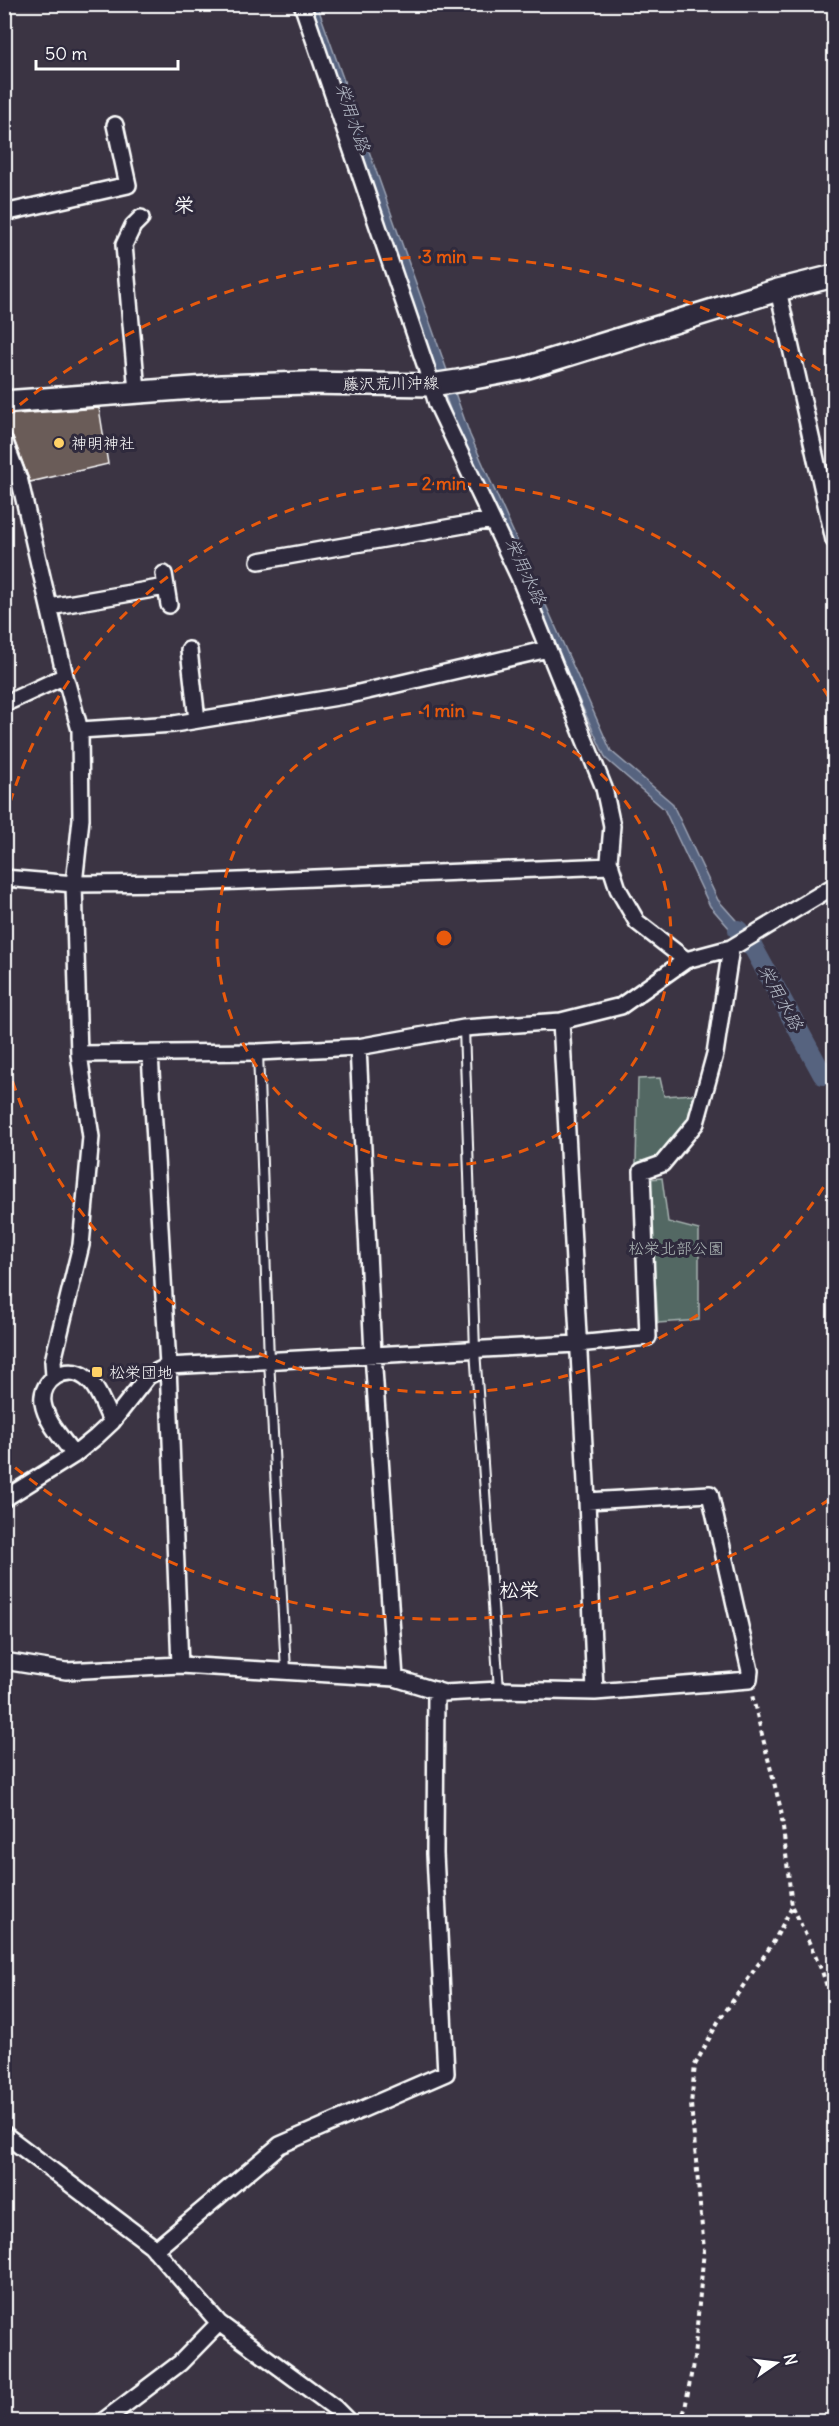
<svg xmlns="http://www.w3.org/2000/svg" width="839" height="2426" font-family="Delius,'Klee One',sans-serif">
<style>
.green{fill:#526863;stroke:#a8b4b1;stroke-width:1.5}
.water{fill:#57637f;stroke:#9aa1b2;stroke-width:1.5}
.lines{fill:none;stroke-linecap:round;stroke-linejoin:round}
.canal{stroke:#57637f;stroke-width:20}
.building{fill:#6b5c59;stroke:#fff;stroke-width:1.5}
.service-casing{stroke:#fff;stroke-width:12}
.minor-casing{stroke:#fff;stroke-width:20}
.secondary-casing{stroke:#fff;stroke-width:26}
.path{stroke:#fff;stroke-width:4;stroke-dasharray:4.5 4.5;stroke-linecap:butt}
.service{stroke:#2f2a3d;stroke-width:8}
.minor{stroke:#2f2a3d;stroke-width:15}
.secondary{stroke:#2f2a3d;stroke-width:21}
.ring{fill:none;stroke:#e8590c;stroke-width:3;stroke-dasharray:10 8}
.poi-dot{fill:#ffd166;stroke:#2f2a3d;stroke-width:2}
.labels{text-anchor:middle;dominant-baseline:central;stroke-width:6;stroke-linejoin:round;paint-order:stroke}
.street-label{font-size:16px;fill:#fff;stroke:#2f2a3d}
.poi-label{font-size:16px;fill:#fff;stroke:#2f2a3d;text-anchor:start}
.park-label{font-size:16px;fill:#b1bbb9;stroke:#2f2a3d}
.water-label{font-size:18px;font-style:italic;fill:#b3b9c5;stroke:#2f2a3d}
.quarter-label{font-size:20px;font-weight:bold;fill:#fff;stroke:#2f2a3d}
.centre{fill:#e8590c;stroke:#2f2a3d;stroke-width:3}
.ring-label{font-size:18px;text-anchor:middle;font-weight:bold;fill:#e8590c;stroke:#2f2a3d;stroke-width:6;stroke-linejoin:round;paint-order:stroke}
</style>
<rect width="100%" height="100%" fill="#3b3443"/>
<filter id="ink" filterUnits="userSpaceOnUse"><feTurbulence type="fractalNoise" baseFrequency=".0167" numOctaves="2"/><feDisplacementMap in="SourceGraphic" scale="12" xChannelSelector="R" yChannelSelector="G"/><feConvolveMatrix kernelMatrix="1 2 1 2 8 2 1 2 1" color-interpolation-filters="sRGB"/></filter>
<g filter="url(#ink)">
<path class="green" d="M660 1078 664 1096 693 1094 687 1124 657 1159 636 1163 638 1079Z
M662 1178 668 1222 699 1230V1320L658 1323 648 1179Z"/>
<path class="water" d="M309 5H317L470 435 611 751 672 803 718 900 760 947 750 952 710 906 664 809 606 759 460 438Z"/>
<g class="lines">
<path class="canal" d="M738 930 754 949 823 1075 834 1069"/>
</g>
<path class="building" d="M99 408 108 464 30 482 13 437 8 431 4 415Z"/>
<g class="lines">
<g class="service-casing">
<path id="service" d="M464 1028 475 1350 499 1690
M258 1052 269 1360 286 1670"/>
</g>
<g class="minor-casing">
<path id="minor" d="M302 4 426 367 437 404 519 577 604 788 612 826 609 861 618 889 637 922 686 960
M4 213 128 185 115 125
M778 290 834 540
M137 391 124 245 133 226 141 218
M4 440 20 482 65 676 80 730 81 819 74 884 79 1054 91 1137 81 1245 53 1361 54 1377
M259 561 492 520
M164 574 169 605
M50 607 165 587
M189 650 197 720
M4 704 65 676
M80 730 174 724 350 695 548 649
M4 878 74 884 189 883 611 866
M561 1021 587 1501 595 1692
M358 1047 373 1354 395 1678
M79 1054 258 1052 358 1047 464 1028 561 1021 621 1006 686 960 731 948 834 886
M150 1054 168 1366 180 1665 395 1678 444 1693 499 1690 595 1692 749 1680 750 1671 710 1494 587 1501
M74 1455C63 1439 46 1422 43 1403 40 1380 66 1363 86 1378 99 1388 104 1408 112 1422
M4 1499 74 1455 96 1437 112 1422 148 1376 168 1366 577 1344 648 1337 642 1171 662 1164 696 1123 715 1054 731 948
M4 1661 66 1671 180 1665
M4 2134 151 2245 219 2323 335 2408 349 2422
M155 2250 280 2145 446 2073 435 1854 436 1690
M102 2422 180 2363 219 2323"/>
</g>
<g class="secondary-casing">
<path id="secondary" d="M4 402 221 386 305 383 431 385 458 381 522 369 778 290 834 276"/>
</g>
<path class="path" d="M793 1907 822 1971 834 2009
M680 2422 685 2409 694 2358 704 2250 691 2104 695 2065 718 2022 773 1943 792 1907 781 1810 752 1695"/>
<use href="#service" class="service"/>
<use href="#minor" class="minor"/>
<use href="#secondary" class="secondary"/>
</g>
</g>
<g class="ring">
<circle cx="444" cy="938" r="227"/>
<path d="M833 1172A454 454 0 0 1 5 1056M5 820A454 454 0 0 1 833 704"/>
<path d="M830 1499A681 681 0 0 1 6 1460M6 416A681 681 0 0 1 830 377"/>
</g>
<g class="poi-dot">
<circle cx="59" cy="443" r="6"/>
<rect x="91" y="1366" width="12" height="12" rx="3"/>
</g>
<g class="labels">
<g class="street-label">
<text transform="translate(391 383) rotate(-1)">藤沢荒川沖線</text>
</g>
<g class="poi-label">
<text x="71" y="443">神明神社</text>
<text x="109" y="1372">松栄団地</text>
</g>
<g class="park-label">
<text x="676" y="1248">松栄北部公園</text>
</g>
<g class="water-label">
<text transform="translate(353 117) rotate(71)">栄用水路</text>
<text transform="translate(526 571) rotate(65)">栄用水路</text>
<text transform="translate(781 997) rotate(61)">栄用水路</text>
</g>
<g class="quarter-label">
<text x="184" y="204">栄</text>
<text x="519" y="1589">松栄</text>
</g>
</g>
<circle cx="444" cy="938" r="9" class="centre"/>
<g class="ring-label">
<text x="444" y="263">3 min</text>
<text x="444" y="490">2 min</text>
<text x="444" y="717">1 min</text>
</g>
<rect width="839" height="2426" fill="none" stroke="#2f2a3d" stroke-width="24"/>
<rect x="12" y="12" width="815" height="2402" fill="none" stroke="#fff" stroke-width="2" filter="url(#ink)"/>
<g transform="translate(776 2363) rotate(76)" stroke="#2f2a3d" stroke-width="4.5" paint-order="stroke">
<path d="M0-4.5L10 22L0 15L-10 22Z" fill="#ffffff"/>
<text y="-9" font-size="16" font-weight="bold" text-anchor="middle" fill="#ffffff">N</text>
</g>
<path d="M36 60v9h142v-9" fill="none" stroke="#ffffff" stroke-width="3"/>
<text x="45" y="60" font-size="18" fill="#ffffff" stroke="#2f2a3d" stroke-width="4.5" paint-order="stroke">50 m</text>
</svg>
